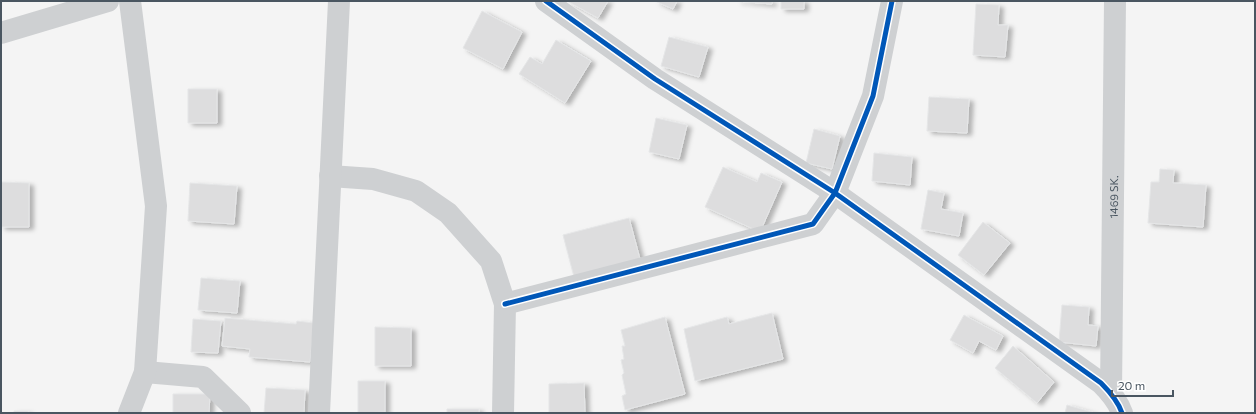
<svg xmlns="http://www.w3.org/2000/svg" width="1256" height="414" font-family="Commissioner,sans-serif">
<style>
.building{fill:#ddddde;stroke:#e5e6e7;filter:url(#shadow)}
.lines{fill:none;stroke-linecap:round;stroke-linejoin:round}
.minor{stroke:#ced0d2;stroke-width:22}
.cycleway-casing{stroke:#fff;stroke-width:8}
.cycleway{stroke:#0057b8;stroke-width:5}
.labels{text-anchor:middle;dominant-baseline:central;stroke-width:4;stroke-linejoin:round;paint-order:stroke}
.street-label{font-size:11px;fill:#4a5661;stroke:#fff}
</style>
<defs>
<filter id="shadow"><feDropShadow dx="4.5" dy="2.5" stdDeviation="2" flood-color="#0004"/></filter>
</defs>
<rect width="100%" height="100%" fill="#f4f4f4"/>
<path class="building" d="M567 1H608L598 18Z
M655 1H677L673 9Z
M737 1H772V4Z
M781 1H804V9H781Z
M976 4 999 5 998 25H1008L1005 57 973 55Z
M482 11 522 32 503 69 463 48Z
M669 37 708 47 699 77 661 66Z
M556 40 591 61 565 103 519 74 530 57 542 64Z
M188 89H217V123H188Z
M929 97 969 99 967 133 927 131Z
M656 118 687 125 679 159 649 152Z
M814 129 840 136 832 169 806 163Z
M874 153 912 157 910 185 872 181Z
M723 167 757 182 761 173 782 182 760 232 705 207Z
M1160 169 1174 170 1173 183 1206 185 1203 227 1148 223 1151 182H1159Z
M1 182 29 183V227H1Z
M190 183 237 186 234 224 188 221Z
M928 190 944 193 941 209 963 213 959 236 921 229Z
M629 218 640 259 574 277 563 235Z
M983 222 1010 243 984 275 958 255Z
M201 278 240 281 237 313 198 310Z
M1062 305 1089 307 1088 325 1098 326 1096 346 1059 342Z
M772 313 783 359 695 381 684 329 727 317 729 324Z
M964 315 1003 336 996 350 979 341 973 353 950 340Z
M665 317 685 394 625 410 622 396 626 394 622 375 624 373 621 360 624 359 622 346H625L621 330Z
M225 318 296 324 297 321 314 323 310 362 249 357 250 349 222 346Z
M193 319 221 321 218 353 191 352Z
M375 327 411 328V366H375Z
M1013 346 1054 382 1037 403 995 368Z
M358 381H385V412L358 413Z
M584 383 585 413H549V384Z
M266 388 305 390 304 413H264Z
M173 394H210L209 413H173Z
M1067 405 1095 413H1065Z
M447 409H479V413H447Z
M14 411H28V413H14Z"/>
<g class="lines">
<g class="minor">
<path d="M546 1 655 79 835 193 1101 383C1110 392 1118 401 1122 413"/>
<path d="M1 33 108 1"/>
<path d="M330 176 373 179 416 191 448 213 491 261 505 304 503 413"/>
<path d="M505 304 813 224 835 193 873 96 892 1"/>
<path d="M145 372 203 377 240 413"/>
<path id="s1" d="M1111 393 1115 1"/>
<path d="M129 413 145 372 156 206 130 1"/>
<path d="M319 413 339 1"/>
</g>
<g class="cycleway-casing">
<path id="cycleway" d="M546 1 655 79 835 193 1101 383C1110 392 1118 401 1122 413
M505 304 813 224 835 193 873 96 892 1"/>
</g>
<use href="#cycleway" class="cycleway"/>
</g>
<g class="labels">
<g class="street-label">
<text stroke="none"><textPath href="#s1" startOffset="196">1469 SK.</textPath></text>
</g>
</g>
<rect width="1256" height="414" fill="none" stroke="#4a5661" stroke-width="4"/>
<path d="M1112 390v6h61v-6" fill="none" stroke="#4a5661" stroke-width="2"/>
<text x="1118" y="390" font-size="12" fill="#4a5661" stroke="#ffffff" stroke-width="3" paint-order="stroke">20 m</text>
</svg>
